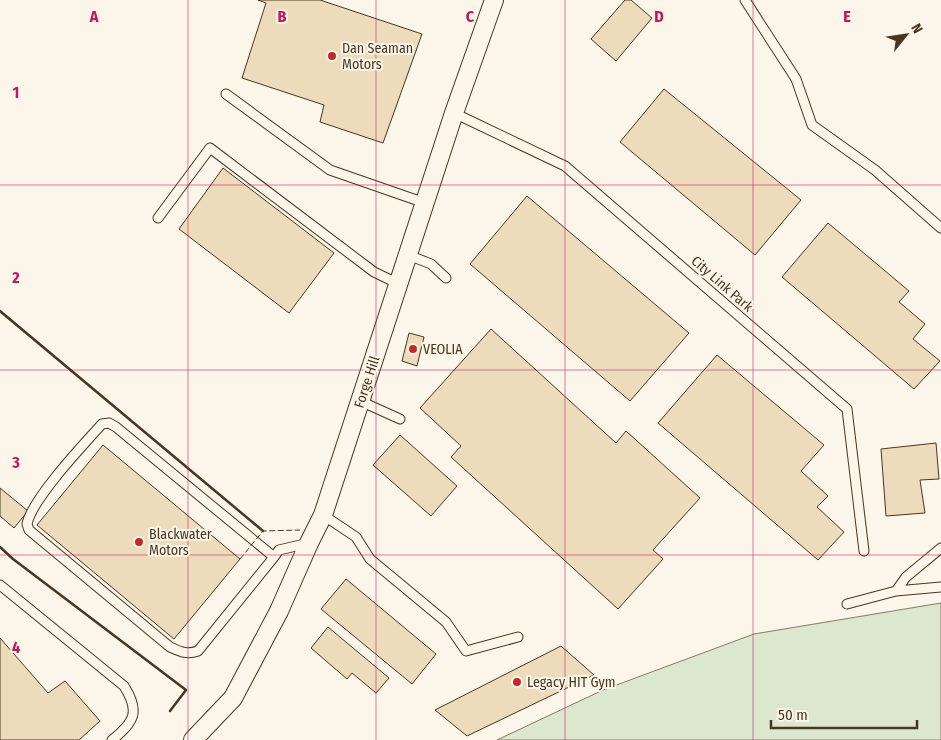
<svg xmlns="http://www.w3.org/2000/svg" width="941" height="740" font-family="'Fira Sans Condensed',sans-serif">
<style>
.green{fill:#dce7d0;stroke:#887966}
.building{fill:#ecdcbc;stroke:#4a3520}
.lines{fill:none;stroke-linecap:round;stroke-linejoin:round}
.service-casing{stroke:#4a3520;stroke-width:11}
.minor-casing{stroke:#4a3520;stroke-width:20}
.service{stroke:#fbf6e9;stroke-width:9}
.minor{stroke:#fbf6e9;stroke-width:18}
.fence{stroke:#4a3520;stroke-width:1;stroke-dasharray:6 2.5;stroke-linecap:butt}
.wall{stroke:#4a3520;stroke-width:2.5}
.grid{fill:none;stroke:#c2185b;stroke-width:1;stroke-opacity:0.55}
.poi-dot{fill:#c62828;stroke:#fbf6e9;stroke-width:2}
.labels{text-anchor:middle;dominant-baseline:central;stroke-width:4;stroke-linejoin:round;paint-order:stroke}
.poi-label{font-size:14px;fill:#4a3520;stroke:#fbf6e9;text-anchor:start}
.street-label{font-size:14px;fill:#4a3520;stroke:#fbf6e9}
.grid-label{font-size:16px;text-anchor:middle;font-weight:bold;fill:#c2185b;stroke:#fbf6e9;stroke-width:4;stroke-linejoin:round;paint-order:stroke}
</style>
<rect width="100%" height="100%" fill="#fbf6e9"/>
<path class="green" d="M941 603V740H497L603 690 754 634Z"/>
<path class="building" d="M258 0H320L422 34 383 143 320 122 324 105 242 78 266 3Z
M625 0H631L652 18 616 61 591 39Z
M664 89 801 200 755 255 620 142Z
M223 168 334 253 289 313 179 229Z
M527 196 689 333 630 401 470 264Z
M828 223 909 291 899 302 925 324 913 339 940 361 914 389 782 277Z
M491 329 616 443 626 431 700 498 653 550 663 559 618 609 451 457 461 446 420 408Z
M409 333 424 337 417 366 402 361Z
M717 355 824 445 801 471 828 496 817 507 844 532 818 560 658 423Z
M400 435 457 486 431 516 373 465Z
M936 443 939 479 920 480 925 513 886 516 881 449Z
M103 445 240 559 174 639 37 525Z
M0 488 28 511 14 528 0 516Z
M346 579 436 654 412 684 321 609Z
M328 627 389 678 376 693 352 673 347 679 311 648Z
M0 638 48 693 65 681 100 721 79 740H0Z
M561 646 594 675 467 736 435 710Z"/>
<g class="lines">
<g class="service-casing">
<path id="service" d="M745 0 796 79 812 125 875 170 941 228
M226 94 330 170 425 203
M454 113 565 166 847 409 864 551
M158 218 210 148 374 272 399 284
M408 255 431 264 446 278
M360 401 400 419
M323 515 356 537 370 559 446 622 466 651 518 637
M274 557 198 651C187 655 181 652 170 647L29 530 27 524C32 499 83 445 102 424L109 423 116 427 274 557 279 550 309 543
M0 585 124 686C140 711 135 722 112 740
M896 591 941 587
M847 604 896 591 906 577 941 548"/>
</g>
<g class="minor-casing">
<path id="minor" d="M193 740 233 698 279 611 309 543 323 515 454 113 494 0"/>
</g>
<use href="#service" class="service"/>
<use href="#minor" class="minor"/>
<path class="fence" d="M240 559 263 531 300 530"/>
<path class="wall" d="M0 311 263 531
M0 547 13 559 186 690 170 711"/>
</g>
<path class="grid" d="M188 0V740M376 0V740M565 0V740M753 0V740M0 185H941M0 370H941M0 555H941"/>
<g class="poi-dot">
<circle cx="332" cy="56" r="5"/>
<circle cx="413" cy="349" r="5"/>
<circle cx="139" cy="542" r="5"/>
<circle cx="517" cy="682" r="5"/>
</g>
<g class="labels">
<g class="poi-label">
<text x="342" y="48">Dan Seaman<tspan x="342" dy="16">Motors</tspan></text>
<text x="423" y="349">VEOLIA</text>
<text x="149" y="534">Blackwater<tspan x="149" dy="16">Motors</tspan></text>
<text x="527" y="682">Legacy HIT Gym</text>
</g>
<g class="street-label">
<text transform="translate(722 284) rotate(41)">City Link Park</text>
<text transform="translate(367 382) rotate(-72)">Forge Hill</text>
</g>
</g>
<g class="grid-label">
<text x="94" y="22">A</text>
<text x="282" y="22">B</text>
<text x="470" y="22">C</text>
<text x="659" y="22">D</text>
<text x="847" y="22">E</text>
<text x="16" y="98">1</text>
<text x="16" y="283">2</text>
<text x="16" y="468">3</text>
<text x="16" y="653">4</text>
</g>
<g transform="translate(906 35) rotate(60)" stroke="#fbf6e9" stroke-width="4" paint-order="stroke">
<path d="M0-4L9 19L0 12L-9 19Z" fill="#4a3520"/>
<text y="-8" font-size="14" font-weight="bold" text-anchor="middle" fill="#4a3520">N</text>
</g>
<path d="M771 720v8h146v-8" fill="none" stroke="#4a3520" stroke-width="2.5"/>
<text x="778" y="720" font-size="15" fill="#4a3520" stroke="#fbf6e9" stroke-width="4" paint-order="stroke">50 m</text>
</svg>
